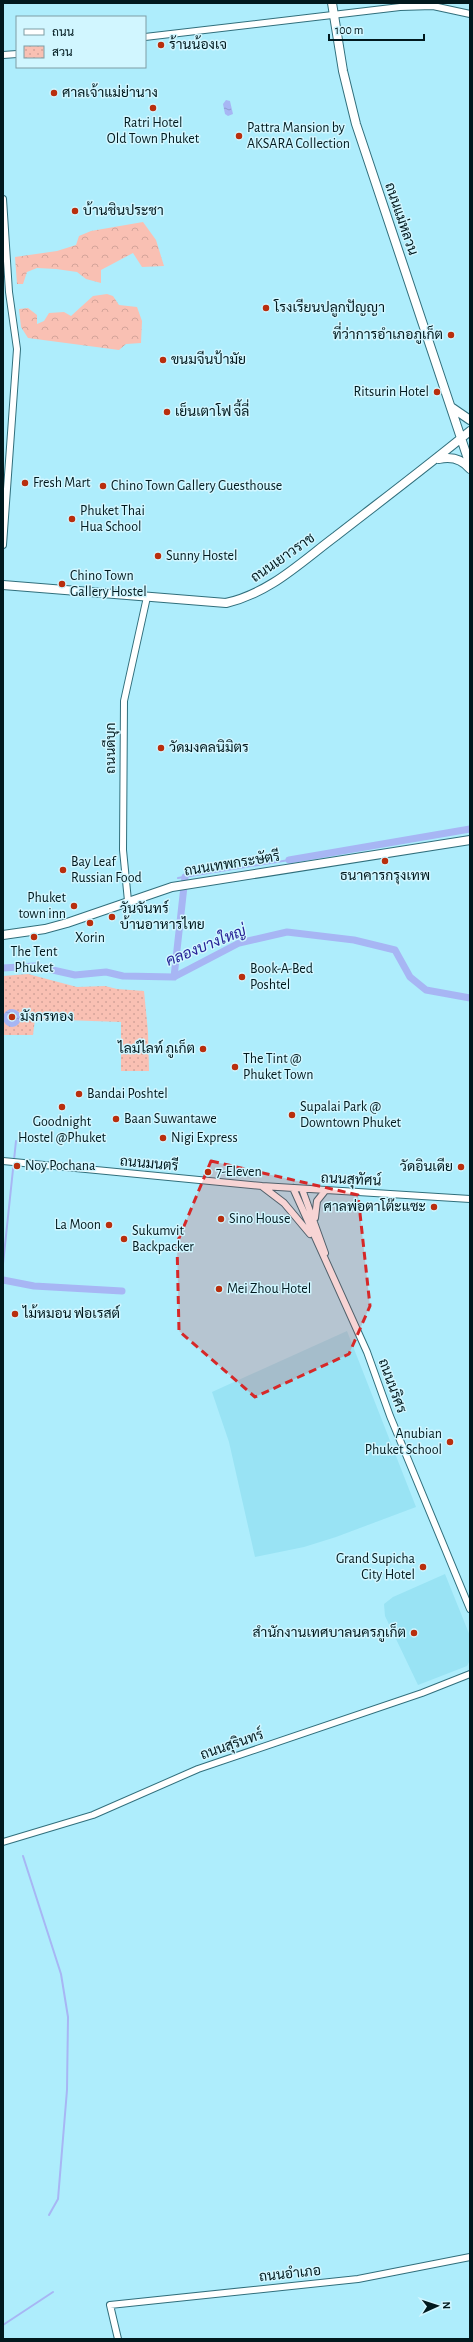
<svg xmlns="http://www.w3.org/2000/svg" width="473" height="2342" font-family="'Alegreya Sans',Sarabun,sans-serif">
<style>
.built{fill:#99e3f4}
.forest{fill:url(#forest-crowns)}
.park{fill:url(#park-dots)}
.water{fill:url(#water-ripples)}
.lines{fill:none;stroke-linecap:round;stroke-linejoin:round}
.stream{stroke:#a7b6f4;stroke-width:2}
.canal{stroke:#a7b6f4;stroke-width:7}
.minor-casing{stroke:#316f7c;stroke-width:8}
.major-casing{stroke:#316f7c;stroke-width:10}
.minor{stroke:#fff;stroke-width:6}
.major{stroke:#fff;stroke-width:8}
.marked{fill:#d62828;fill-opacity:0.2;stroke:#d62828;stroke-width:3;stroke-dasharray:8 5;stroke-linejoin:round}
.poi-dot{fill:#b92e0d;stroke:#d1f6ff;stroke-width:1.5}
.labels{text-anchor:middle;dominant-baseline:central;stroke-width:3;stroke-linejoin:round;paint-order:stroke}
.poi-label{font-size:14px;fill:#01191e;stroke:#d1f6ff;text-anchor:start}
.street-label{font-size:14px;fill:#01191e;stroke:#d1f6ff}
.water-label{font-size:15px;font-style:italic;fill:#252095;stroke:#d1f6ff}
</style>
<defs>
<pattern id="forest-crowns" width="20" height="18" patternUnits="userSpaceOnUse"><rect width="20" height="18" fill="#f9c0b3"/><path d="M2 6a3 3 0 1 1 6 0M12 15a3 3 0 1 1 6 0" fill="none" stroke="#d4a49a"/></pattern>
<pattern id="park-dots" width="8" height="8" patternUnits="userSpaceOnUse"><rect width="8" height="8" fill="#f9c0b3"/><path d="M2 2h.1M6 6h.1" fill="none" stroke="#d4a49a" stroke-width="1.8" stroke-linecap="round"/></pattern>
<pattern id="water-ripples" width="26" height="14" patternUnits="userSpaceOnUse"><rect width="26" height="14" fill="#a7b6f4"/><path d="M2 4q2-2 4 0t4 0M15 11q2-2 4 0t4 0" fill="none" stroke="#8e9cd1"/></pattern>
</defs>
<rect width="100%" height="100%" fill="#aeedfc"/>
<path class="built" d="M347 1331 416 1507 336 1537 304 1547 255 1557 229 1442 212 1392Z
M445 1574 470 1636V1660L467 1666 418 1685 385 1616 384 1604 393 1597Z"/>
<path class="forest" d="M143 222 156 240 164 266 142 267 133 253 101 270V283L86 279 77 272 56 269 37 268 27 272 23 284H17L15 257 57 251 76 245 79 236 91 231Z
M107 294 113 296 119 305 137 307 142 321 141 343 126 344 119 350 28 338 21 327 19 309 28 308 37 315V324L44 321 49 313 64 312 71 316 93 296Z"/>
<path class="park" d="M28 974 77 987 105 986 117 989 144 991 148 1032 149 1071H121V1022L35 1019 33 1035H3V976Z"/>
<path class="water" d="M226 100 230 101 233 114 228 116 225 114 223 104Z
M3 1018a9 9 0 1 1 18 0a9 9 0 1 1-18 0Z"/>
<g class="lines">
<path class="stream" d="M178 878 289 860
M3 1264 16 1141
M23 1856 61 1974 68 2017 67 2090 58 2199 49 2215
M3 2325 53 2292"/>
<path class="canal" d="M289 860 470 829
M3 968 35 966 75 975 106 972 123 976 174 977 239 943 287 932 354 940 395 950 410 977 426 990 470 998
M174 977 185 877
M3 1280 34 1286 122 1291"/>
<g class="minor-casing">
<path id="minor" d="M145 37 400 7 433 6 470 14
M3 55 17 54
M3 199 9 292 17 349 3 545
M128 901 123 850 124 701 147 597
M3 1161 262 1186 470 1199
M263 1187 284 1203 310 1234
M293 1188 367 1352 390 1416 470 1609
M302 1189 325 1253
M315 1218 317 1201 325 1191
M3 1842 93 1815 198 1769 422 1693 470 1674
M118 2339 110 2305 358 2279 470 2257"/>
</g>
<g class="major-casing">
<path id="major" d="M332 3 343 71 356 124 470 465
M451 407 470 420
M439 459C452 456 462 459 470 469
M3 585 226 603C270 593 301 562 336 536 381 501 426 467 470 431
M3 935 45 929 67 923 172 887 470 840"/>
</g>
<use href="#minor" class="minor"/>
<use href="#major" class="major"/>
</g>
<path class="marked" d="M211 1161 358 1195 370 1306 349 1354 255 1397 179 1331 177 1243Z"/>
<g class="poi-dot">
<circle cx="161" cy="45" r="4"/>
<circle cx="54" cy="93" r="4"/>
<circle cx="153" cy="108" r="4"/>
<circle cx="239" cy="136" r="4"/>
<circle cx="75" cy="211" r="4"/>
<circle cx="266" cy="308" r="4"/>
<circle cx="451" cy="335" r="4"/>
<circle cx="163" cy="360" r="4"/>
<circle cx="437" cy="392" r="4"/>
<circle cx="167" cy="412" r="4"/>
<circle cx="25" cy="483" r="4"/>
<circle cx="103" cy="486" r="4"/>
<circle cx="72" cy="519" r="4"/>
<circle cx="158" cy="556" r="4"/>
<circle cx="62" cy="584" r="4"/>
<circle cx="161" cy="748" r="4"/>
<circle cx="385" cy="861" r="4"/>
<circle cx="63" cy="870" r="4"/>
<circle cx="74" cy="906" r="4"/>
<circle cx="112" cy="917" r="4"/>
<circle cx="90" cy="923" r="4"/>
<circle cx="34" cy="937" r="4"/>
<circle cx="242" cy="977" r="4"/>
<circle cx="12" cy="1017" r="4"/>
<circle cx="203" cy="1049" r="4"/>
<circle cx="235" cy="1067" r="4"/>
<circle cx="79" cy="1094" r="4"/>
<circle cx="62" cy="1107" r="4"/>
<circle cx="292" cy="1115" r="4"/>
<circle cx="116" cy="1119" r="4"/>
<circle cx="163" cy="1138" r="4"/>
<circle cx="17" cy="1166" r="4"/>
<circle cx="461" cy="1167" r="4"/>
<circle cx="208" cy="1172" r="4"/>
<circle cx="434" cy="1207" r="4"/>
<circle cx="221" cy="1219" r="4"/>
<circle cx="109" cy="1225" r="4"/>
<circle cx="124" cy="1239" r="4"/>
<circle cx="219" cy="1289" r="4"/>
<circle cx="15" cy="1314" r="4"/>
<circle cx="450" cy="1442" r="4"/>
<circle cx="423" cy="1567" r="4"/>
<circle cx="414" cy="1633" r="4"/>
</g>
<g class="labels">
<g class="poi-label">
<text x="169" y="45">ร้านน้องเจ</text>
<text x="62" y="93">ศาลเจ้าแม่ย่านาง</text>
<text x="153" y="123" text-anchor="middle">Ratri Hotel<tspan x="153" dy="16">Old Town Phuket</tspan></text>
<text x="247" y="128">Pattra Mansion by<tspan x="247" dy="16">AKSARA Collection</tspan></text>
<text x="83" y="211">บ้านชินประชา</text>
<text x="274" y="308">โรงเรียนปลูกปัญญา</text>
<text x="443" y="335" text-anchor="end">ที่ว่าการอำเภอภูเก็ต</text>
<text x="171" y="360">ขนมจีนป้ามัย</text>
<text x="429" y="392" text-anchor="end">Ritsurin Hotel</text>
<text x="175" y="412">เย็นเตาโฟ จี้ลี่</text>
<text x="33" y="483">Fresh Mart</text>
<text x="111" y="486">Chino Town Gallery Guesthouse</text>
<text x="80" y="511">Phuket Thai<tspan x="80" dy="16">Hua School</tspan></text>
<text x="166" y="556">Sunny Hostel</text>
<text x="70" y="576">Chino Town<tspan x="70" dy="16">Gallery Hostel</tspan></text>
<text x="169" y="748">วัดมงคลนิมิตร</text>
<text x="71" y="862">Bay Leaf<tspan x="71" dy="16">Russian Food</tspan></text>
<text x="385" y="876" text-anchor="middle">ธนาคารกรุงเทพ</text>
<text x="66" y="898" text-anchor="end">Phuket<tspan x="66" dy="16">town inn</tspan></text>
<text x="120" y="909">วันจันทร์<tspan x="120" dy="16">บ้านอาหารไทย</tspan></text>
<text x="90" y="938" text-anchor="middle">Xorin</text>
<text x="34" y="952" text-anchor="middle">The Tent<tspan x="34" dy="16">Phuket</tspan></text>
<text x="250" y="969">Book-A-Bed<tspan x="250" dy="16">Poshtel</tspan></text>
<text x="20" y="1017">มังกรทอง</text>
<text x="195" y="1049" text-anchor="end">ไลม์ไลท์ ภูเก็ต</text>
<text x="243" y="1059">The Tint @<tspan x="243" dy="16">Phuket Town</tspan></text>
<text x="87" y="1094">Bandai Poshtel</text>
<text x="300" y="1107">Supalai Park @<tspan x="300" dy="16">Downtown Phuket</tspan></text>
<text x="124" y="1119">Baan Suwantawe</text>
<text x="62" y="1122" text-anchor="middle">Goodnight<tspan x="62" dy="16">Hostel @Phuket</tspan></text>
<text x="171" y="1138">Nigi Express</text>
<text x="25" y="1166">Noy Pochana</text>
<text x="453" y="1167" text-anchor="end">วัดอินเดีย</text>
<text x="216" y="1172">7-Eleven</text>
<text x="426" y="1207" text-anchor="end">ศาลพ่อตาโต๊ะแซะ</text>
<text x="229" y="1219">Sino House</text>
<text x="101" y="1225" text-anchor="end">La Moon</text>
<text x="132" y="1231">Sukumvit<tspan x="132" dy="16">Backpacker</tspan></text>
<text x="227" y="1289">Mei Zhou Hotel</text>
<text x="23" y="1314">ไม้หมอน ฟอเรสต์</text>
<text x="442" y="1434" text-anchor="end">Anubian<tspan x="442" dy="16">Phuket School</tspan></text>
<text x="415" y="1559" text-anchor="end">Grand Supicha<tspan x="415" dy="16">City Hotel</tspan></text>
<text x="406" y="1633" text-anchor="end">สำนักงานเทศบาลนครภูเก็ต</text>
</g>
<g class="street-label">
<text transform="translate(401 219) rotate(71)">ถนนแม่หลวน</text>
<text transform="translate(283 558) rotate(-35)">ถนนเยาวราช</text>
<text transform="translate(111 748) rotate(-90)">ถนนดีบุก</text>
<text transform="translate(232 864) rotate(-9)">ถนนเทพกระษัตรี</text>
<text transform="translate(149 1164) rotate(5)">ถนนมนตรี</text>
<text transform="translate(351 1180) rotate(3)">ถนนสุทัศน์</text>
<text transform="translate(392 1386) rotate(70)">ถนนนริศร</text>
<text transform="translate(232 1745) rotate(-19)">ถนนสุรินทร์</text>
<text transform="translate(290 2274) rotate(-6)">ถนนอำเภอ</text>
</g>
<g class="water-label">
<text transform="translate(206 946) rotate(-22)">คลองบางใหญ่</text>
</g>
</g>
<rect width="473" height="2342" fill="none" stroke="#01191e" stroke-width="8"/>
<rect x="16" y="16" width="130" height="52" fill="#d1f6ff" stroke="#7e9ea5"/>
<rect x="24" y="29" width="20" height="6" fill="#ffffff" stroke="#7e9ea5"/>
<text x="52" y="36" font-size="12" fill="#01191e">ถนน</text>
<rect x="24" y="46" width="20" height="12" fill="url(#park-dots)" stroke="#7e9ea5"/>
<text x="52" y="56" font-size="12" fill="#01191e">สวน</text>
<g transform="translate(437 2306) rotate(87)" stroke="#d1f6ff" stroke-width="3" paint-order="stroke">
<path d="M0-3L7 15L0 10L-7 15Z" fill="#01191e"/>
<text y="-6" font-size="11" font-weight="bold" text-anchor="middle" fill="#01191e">N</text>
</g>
<path d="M329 34v6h95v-6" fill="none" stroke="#01191e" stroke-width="2"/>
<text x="335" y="34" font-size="12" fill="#01191e" stroke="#d1f6ff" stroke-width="3" paint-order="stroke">100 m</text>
</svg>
